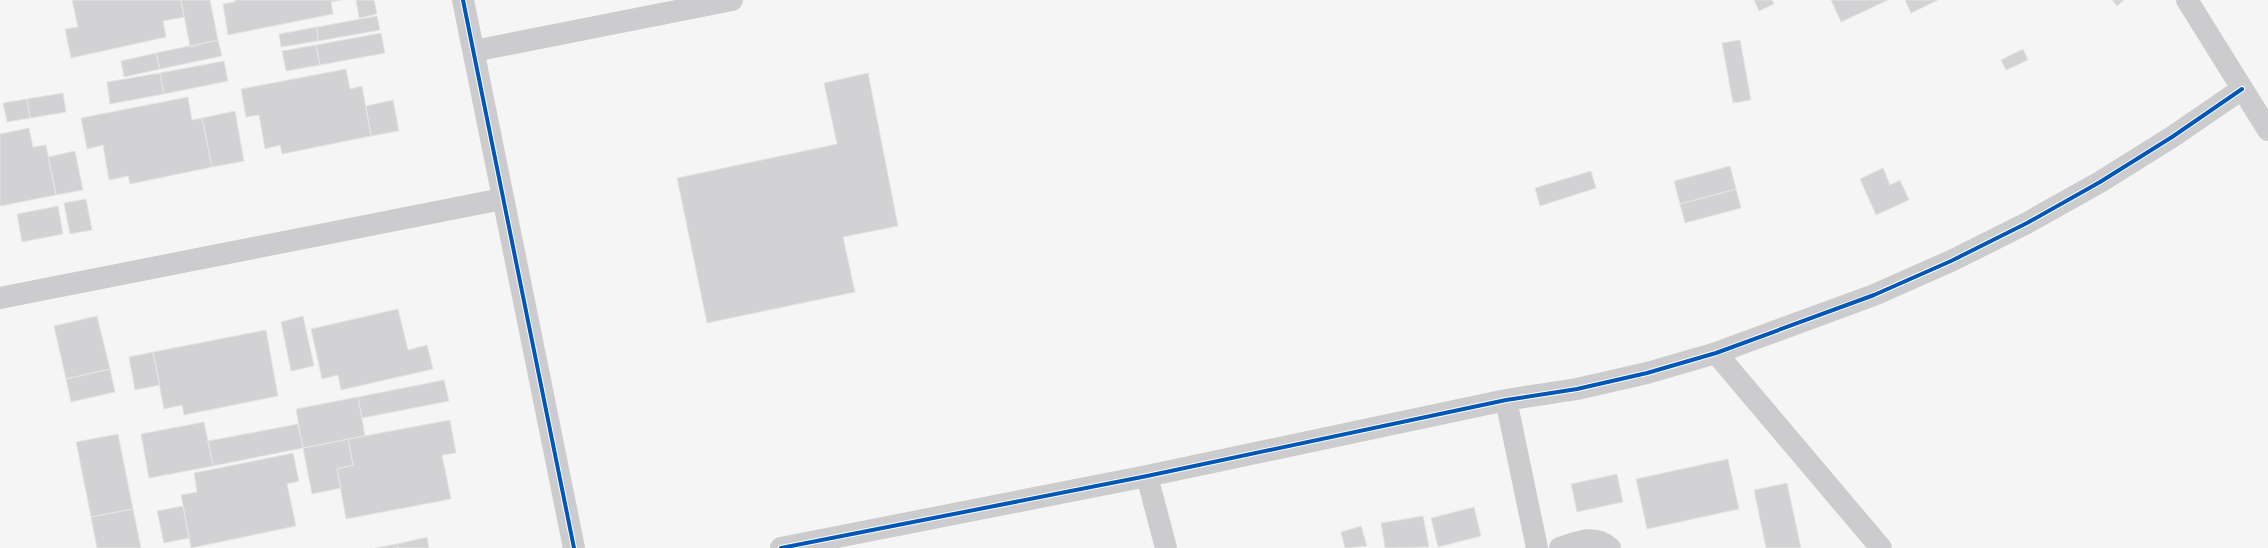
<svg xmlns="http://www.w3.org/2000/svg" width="2268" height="548" font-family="Karla,sans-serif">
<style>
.building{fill:#d2d2d4;stroke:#e4e4e4}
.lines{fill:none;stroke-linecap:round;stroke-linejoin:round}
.minor{stroke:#cccbce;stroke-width:22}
.cycleway-casing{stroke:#fff;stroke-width:6}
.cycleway{stroke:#0057b8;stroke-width:4}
</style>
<rect width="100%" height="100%" fill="#f5f5f5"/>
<path class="building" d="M72 0H181L184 17 163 21 166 37 71 58 65 29 78 27Z
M181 0H210L218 40 190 47Z
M235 0H342L331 2 333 14 228 35 223 4 235 2Z
M356 0H374L377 14 359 18Z
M1754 0H1772L1774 4 1759 11Z
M1831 0H1888L1841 22Z
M1905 0H1938L1911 13Z
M2112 0H2124L2117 6Z
M377 16 380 30 318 41 317 27Z
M317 27 318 41 281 47 279 34Z
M381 33 385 53 320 65 316 45Z
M218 40 222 56 160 69 156 53Z
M1740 40 1751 100 1733 103 1722 43Z
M316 45 320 65 286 71 282 51Z
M2023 49 2028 60 2006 70 2001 60Z
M156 53 160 69 124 77 121 61Z
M224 61 228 81 164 94 160 73Z
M346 69 350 89 362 86 371 136 282 154 280 145 265 149 259 115 246 117 241 89Z
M160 73 164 94 110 104 107 82Z
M868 73 898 226 843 237 855 292 707 323 677 178 837 144 824 83Z
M63 93 66 112 30 118 27 99Z
M188 97 192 120 202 118 212 167 130 184 128 176 109 180 103 145 87 149 81 118Z
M27 99 30 118 7 122 3 103Z
M393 100 399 131 371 136 366 106Z
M235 111 244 161 212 167 202 118Z
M29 128 33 147 46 145 56 195 0 206V134Z
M75 151 83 190 56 195 48 157Z
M1730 166 1736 189 1680 204 1674 181Z
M1883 168 1890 185 1900 180 1909 200 1876 215 1860 179Z
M1591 171 1596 188 1540 206 1535 188Z
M1736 189 1741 208 1685 223 1680 204Z
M86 199 92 230 70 234 64 203Z
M58 206 63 234 22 242 17 214Z
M398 309 408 350 427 345 433 369 341 390 338 375 322 379 311 329Z
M97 316 110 369 66 379 54 326Z
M303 316 314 366 291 371 281 322Z
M266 330 278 396 184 415 182 405 164 409 153 352Z
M153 352 160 385 135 390 129 357Z
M110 369 115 392 71 402 66 379Z
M444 380 449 401 362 418 358 397Z
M358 397 365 436 303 448 296 409Z
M450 420 456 453 442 455 451 499 346 519 337 469 353 465 348 439Z
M204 422 213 466 149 478 141 434Z
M298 424 303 448 213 466 208 441Z
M118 434 133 509 91 517 76 442Z
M348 439 353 465 337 469 341 488 312 494 303 448Z
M293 453 299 481 287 484 296 526 191 548 181 495 197 492 194 473Z
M1728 459 1739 509 1647 529 1636 479Z
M1617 474 1623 502 1577 512 1571 484Z
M1787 483 1801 548H1766L1754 490Z
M183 506 189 538 164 543 157 511Z
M1474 507 1481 536 1438 547 1431 518Z
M133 509 141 548H97L91 517Z
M1423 516 1429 547 1385 548 1381 523Z
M1361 526 1367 546 1345 548 1341 532Z
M427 537 429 548H398L397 544Z
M397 544 398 548H375Z"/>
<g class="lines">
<path class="minor" d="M463 0 574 548
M2187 0 2268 130
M474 51 732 0
M0 298 502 199
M1716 353 1881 548
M1506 400 1537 548
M1147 476 1166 548
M781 548 1147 476 1506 400 1577 389 1647 373 1716 353 1874 295 1951 261 2027 223 2100 182 2172 137 2242 89
M1560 548C1578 542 1595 534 1610 548"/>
<g class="cycleway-casing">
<path id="cycleway" d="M463 0 574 548
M781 548 1147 476 1506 400 1577 389 1647 373 1716 353 1874 295 1951 261 2027 223 2100 182 2172 137 2242 89"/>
</g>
<use href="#cycleway" class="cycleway"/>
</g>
</svg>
